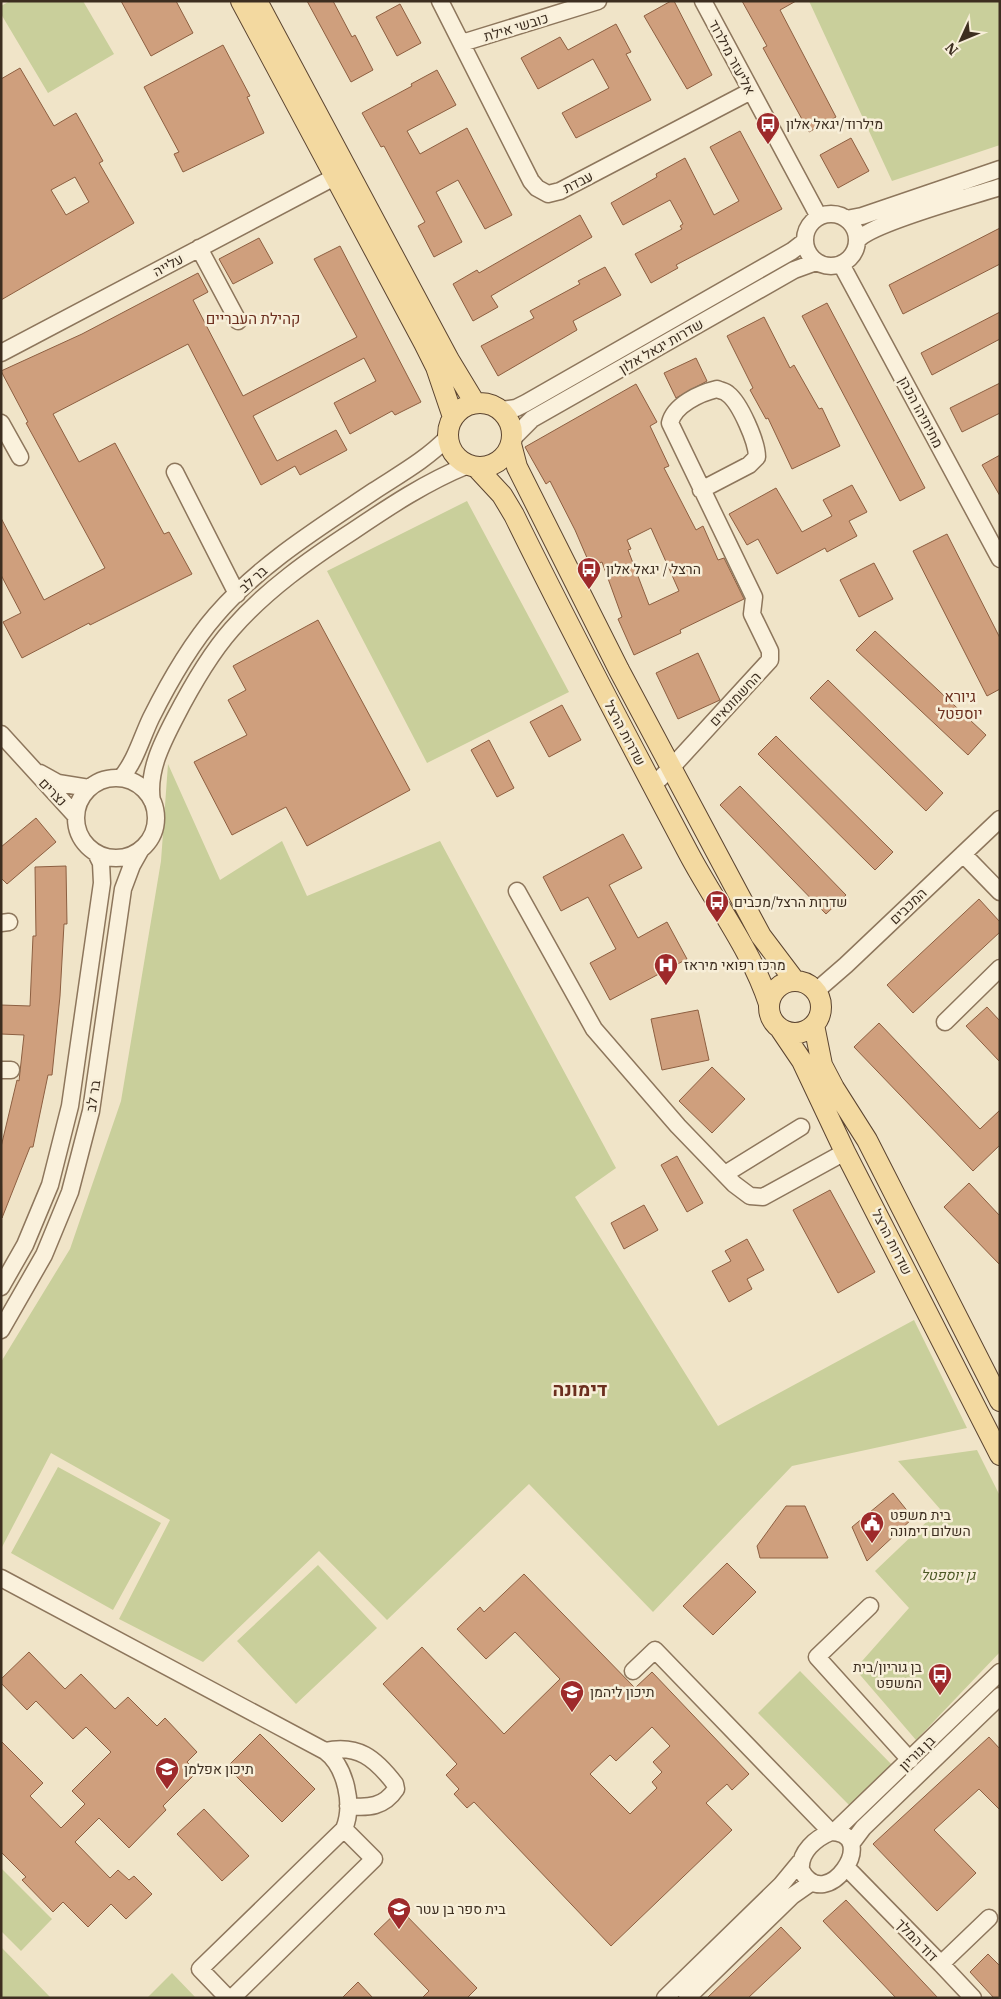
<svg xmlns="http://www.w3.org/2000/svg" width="1001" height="1999" font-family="'IBM Plex Serif',Heebo,serif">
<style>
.green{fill:#c9cf9b}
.building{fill:#cf9f7d;stroke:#8d5f41;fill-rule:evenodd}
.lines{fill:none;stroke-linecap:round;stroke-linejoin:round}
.minor-casing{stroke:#8d765c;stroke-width:19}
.major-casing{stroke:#5b4430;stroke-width:22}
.minor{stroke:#faf1dc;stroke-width:16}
.major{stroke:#f3d9a0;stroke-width:20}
.labels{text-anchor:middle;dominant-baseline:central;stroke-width:5;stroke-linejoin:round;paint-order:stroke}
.street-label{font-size:14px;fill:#3d2e20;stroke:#f7eed8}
.poi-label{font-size:14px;fill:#3d2e20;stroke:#f7eed8;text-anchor:start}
.park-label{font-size:14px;font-style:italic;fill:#4d5a26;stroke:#f7eed8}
.neighbourhood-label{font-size:15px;fill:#6b2e1e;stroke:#f7eed8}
.district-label{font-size:19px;font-weight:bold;fill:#6b2e1e;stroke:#f7eed8}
</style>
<rect width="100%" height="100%" fill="#f0e4c8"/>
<path class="green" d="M10 1H83L114 54 48 93 1 14V6Z
M809 1H1000V145L892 181Z
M467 501 569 692 427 763 327 571Z
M168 764 220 880 282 841 307 896 440 841 616 1168 575 1197 718 1426 914 1320 967 1428 792 1466 653 1612 529 1484 387 1620 319 1551 203 1662 119 1619 170 1520 51 1453 1 1549V1362L70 1249 121 1101 161 861Z
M977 1450 1000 1496V1652L916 1740 855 1669 909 1608 875 1571 940 1509 898 1461Z
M58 1467 161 1523 113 1610 11 1553Z
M318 1565 377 1628 296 1704 237 1641Z
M800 1671 893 1766 851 1807 758 1713Z
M1 1868 52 1919 21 1951 1 1931Z
M1 1947 51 1998H1Z
M172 1973 196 1998H147Z"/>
<path class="building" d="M121 1H176L193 33 151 56Z
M307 1H333L352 37 355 35 373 70 351 82Z
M671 1H674L712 75 687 89 644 16Z
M742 1H796L780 10 836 117 809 132 763 48 767 46Z
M400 4 421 43 397 56 376 17Z
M616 24 631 52 626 54 651 100 576 138 562 113 609 88 593 59 538 89 521 58 560 37 568 50Z
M223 45 250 96 247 97 264 133 183 172 174 154 179 152 144 87Z
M20 68 54 126 76 113 103 161 99 163 134 223 1 300V79ZM75 177 89 202 66 215 51 190Z
M437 70 456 105 407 131 420 154 467 128 512 215 485 229 458 180 436 192 462 242 434 257 418 226 425 222 384 146 381 147 362 113 412 86 411 84Z
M740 131 782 209 676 265 678 268 651 283 635 254 682 229 680 226 683 224 670 200 623 225 611 203 657 177 656 174 685 158 714 215 739 201 710 147Z
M851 138 869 171 838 188 820 155Z
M580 215 592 237 491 296 498 307 473 321 453 284 477 270 479 273Z
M1000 228V264L903 314 889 285Z
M259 238 273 263 233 284 219 259Z
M340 246 421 402 395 415 392 411 350 434 334 403 376 381 364 358 253 416 277 461 336 430 347 450 300 475 295 466 261 485 188 344 53 414 79 462 115 443 164 534 169 532 192 574 90 625 89 623 22 658 3 622 21 613 1 575V518L44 600 105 568 26 423 28 422 1 371 82 334 198 273 208 292 193 300 243 396 357 337 314 259Z
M605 267 621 295 573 321 577 330 498 376 481 346 534 318 530 311 580 284 578 281Z
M827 303 925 488 900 501 802 316Z
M1000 312V339L932 375 921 353Z
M764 317 790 368 794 365 819 409 822 408 840 446 792 469 768 418 766 419 750 390 753 388 727 336Z
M696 358 707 381 676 398 664 373Z
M1000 383V413L962 432 950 408Z
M636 384 657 422 650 426 669 466 664 468 696 530 703 526 718 560 724 558 744 599 680 630 681 633 634 655 618 619 622 617 602 562 591 567 575 530 550 481 546 484 525 447ZM651 528 679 591 649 605 628 550 631 549 627 540Z
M1000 455V496L982 465Z
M852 485 867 512 849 521 857 536 827 552 825 548 777 574 758 539 747 545 729 514 776 488 802 532 832 516 823 500Z
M947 534 1000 638V689L987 696 913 551Z
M874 563 893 599 859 617 840 580Z
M318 620 410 790 307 846 286 807 232 835 194 762 247 735 228 700 246 690 233 666Z
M875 631 986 735 968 755 856 650Z
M698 653 720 700 678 719 656 673Z
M828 680 943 793 926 811 810 698Z
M562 705 581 740 549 757 530 722Z
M776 736 893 852 875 870 758 754Z
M489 740 514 788 497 797 471 750Z
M740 786 846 895 826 914 720 805Z
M36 818 56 842 7 884 1 878V847Z
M623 834 642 868 609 885 638 938 667 922 687 959 610 1000 590 963 616 949 588 897 561 911 543 877Z
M66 866 67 924H64L60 996 52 1075H48L33 1147H30L2 1218 1 1147 17 1080 19 1081 24 1035 1 1034V1005L30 1006 33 936H36L35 867Z
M979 899 1000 922V932L913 1013 887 985Z
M987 1007 1000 1021V1062L966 1026Z
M698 1010 709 1060 662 1070 651 1019Z
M879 1023 980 1129 1000 1110V1145L973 1171 854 1047Z
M712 1067 745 1099 712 1133 679 1101Z
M677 1156 703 1203 687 1212 661 1165Z
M969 1183 1000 1216V1265L944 1207Z
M830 1190 875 1272 838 1293 793 1210Z
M644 1205 658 1230 624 1249 611 1223Z
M747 1239 764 1270 747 1279 752 1289 729 1302 712 1271 731 1261 725 1251Z
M893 1493 913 1518 867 1561 852 1527Z
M786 1506H805L828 1558H760L757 1546Z
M727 1563 756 1592 713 1635 683 1606Z
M524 1574 635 1688 652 1672 749 1774 732 1790 727 1784 706 1803 732 1830 611 1946 474 1802 467 1808 454 1794 459 1789 446 1775 457 1764 383 1684 422 1647 504 1734 560 1679 515 1632 486 1659 457 1629 480 1607 484 1612ZM652 1727 670 1746 653 1762 662 1772 652 1782 657 1788 630 1814 590 1774 610 1755 616 1761Z
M29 1652 65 1689 81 1674 115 1709 128 1697 157 1726 165 1718 197 1752 187 1762 197 1772 163 1806 166 1810 129 1848 99 1818 75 1842 110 1878 118 1870 129 1880 134 1876 152 1894 126 1919 111 1904 88 1927 63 1902 53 1912 22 1880 26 1877 1 1852V1741L43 1783 30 1796 61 1828 85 1804 72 1791 111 1752 86 1727 73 1739 36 1701 27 1710 1 1683V1679Z
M260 1734 315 1789 282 1822 227 1767Z
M989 1737 1000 1749V1810L979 1789 934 1830 976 1873 937 1911 873 1844Z
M204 1809 249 1856 222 1881 177 1834Z
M846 1900 938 1998H896L823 1921Z
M400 1909 477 1988 467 1998H422L429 1991 374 1934Z
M781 1927 801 1948 748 1998H707Z
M988 1954 1000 1966V1998H994L970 1972Z
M358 1982 373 1998H342Z"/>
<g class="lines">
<g class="minor-casing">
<path id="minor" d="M440 1 531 181 537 188 548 194 560 191 751 91
M703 1 819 217
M462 43 598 1
M805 240a26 26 0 1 1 52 0a26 26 0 1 1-52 0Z
M846 219 862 216 1000 169
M857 241C870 223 973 196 1000 187
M199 248 238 321
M841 264 1000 559
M1 353 344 172
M501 410 516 408 526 403 792 251 805 241
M1 423 20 457
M512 439 532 419 794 270 816 262
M175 472 237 594
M1 734 76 816
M40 773 58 783 89 788
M76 818a40 40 0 1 1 80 0a40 40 0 1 1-80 0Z
M121 778C136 760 141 739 151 718 169 682 190 645 216 615 260 564 319 528 374 491 400 474 427 459 448 437
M653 785 671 768 770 660V651L752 614 754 597 670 423C674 405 700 393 717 389 721 391 725 391 728 394 740 403 757 442 757 457L749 465 701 490
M152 801C147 772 162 743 175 718 191 687 209 655 232 629 266 590 310 559 353 531 390 506 426 482 468 465
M963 854 1000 892
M517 891 594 1029 678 1126 734 1184 750 1196 763 1197 845 1152
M1 923 9 922
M816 991 846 965 1000 819
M945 1022 1000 968
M1 1070H11
M725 1174 801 1127
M1 1287 25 1245 50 1185 70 1106 102 883 101 863 96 853
M1 1330 44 1255 70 1192 91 1111 123 889 132 865 141 849
M1 1578 325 1751C346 1767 354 1805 344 1829
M870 1606 817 1657 910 1760
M633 1671 655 1650 831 1832
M325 1751C358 1744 375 1758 395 1784L396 1789C384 1807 369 1808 348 1806
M831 1832C882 1833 826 1917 801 1870 799 1852 816 1838 831 1832Z
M834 1832 1000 1672
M851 1844 863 1828 1000 1696
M846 1867 941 1964 989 1918
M941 1964 973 1998
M228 1998 200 1969 344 1829 374 1859 232 1998
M665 1998 781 1885 800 1862
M687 1998 792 1896 812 1882"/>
</g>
<g class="major-casing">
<path id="major" d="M241 1 424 343 436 367 453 417
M257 1 449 360 475 403
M448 435a32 32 0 1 1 64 0a32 32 0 1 1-64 0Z
M511 444 517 467 619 670 761 936 795 981
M476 467 502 495 514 515C570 629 629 741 689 854 715 903 752 951 769 1004
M769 1007a26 26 0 1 1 52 0a26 26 0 1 1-52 0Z
M814 1025 822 1065 834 1088 867 1140 1000 1401
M781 1030 802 1061 845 1152 1000 1455"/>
</g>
<use href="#minor" class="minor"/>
<use href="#major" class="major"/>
</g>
<defs>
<g id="bus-pin" transform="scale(1.25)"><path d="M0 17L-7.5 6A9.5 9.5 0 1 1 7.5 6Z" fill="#9e2a2b" stroke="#f7eed8"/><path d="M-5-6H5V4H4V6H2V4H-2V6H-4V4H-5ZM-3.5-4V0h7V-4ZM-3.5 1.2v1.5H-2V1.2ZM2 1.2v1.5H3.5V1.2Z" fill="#fff"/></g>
<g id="hospital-pin" transform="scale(1.25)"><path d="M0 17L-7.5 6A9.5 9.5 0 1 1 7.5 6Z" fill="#9e2a2b" stroke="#f7eed8"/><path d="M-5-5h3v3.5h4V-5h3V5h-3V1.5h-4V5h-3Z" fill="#fff"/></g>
<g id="civic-pin" transform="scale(1.25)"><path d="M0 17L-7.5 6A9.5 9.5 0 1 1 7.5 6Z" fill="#9e2a2b" stroke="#f7eed8"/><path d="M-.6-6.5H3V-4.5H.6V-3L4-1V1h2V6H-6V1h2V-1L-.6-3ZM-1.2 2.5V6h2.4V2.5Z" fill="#fff"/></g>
<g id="school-pin" transform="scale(1.25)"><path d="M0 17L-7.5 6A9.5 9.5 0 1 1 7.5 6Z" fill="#9e2a2b" stroke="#f7eed8"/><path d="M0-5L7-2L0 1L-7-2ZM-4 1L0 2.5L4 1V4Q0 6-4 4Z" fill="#fff"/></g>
</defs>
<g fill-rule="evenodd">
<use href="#bus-pin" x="768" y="124"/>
<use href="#bus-pin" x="589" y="569"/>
<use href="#bus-pin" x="717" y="902"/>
<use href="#hospital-pin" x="666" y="965"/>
<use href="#civic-pin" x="872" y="1523"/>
<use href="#bus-pin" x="940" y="1675"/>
<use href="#school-pin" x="572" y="1692"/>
<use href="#school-pin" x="167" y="1769"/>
<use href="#school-pin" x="399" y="1909"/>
</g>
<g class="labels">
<g class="street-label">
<text transform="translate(516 27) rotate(-17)">כובשי אילת</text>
<text transform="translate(732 57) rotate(62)">אליעזר מילרוד</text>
<text transform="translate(578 182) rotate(-27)">עבדת</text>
<text transform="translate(168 265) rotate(-28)">עלייה</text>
<text transform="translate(661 346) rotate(-30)">שדרות יגאל אלון</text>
<text transform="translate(921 412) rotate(62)">מתיתיהו הכהן</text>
<text transform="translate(253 579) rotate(-42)">בר לב</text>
<text transform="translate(735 699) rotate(-47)">החשמונאים</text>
<text transform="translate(625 733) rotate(62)">שדרות הרצל</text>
<text transform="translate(53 792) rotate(46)">נצרים</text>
<text transform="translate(908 906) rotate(-44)">המכבים</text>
<text transform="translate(93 1096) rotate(-81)">בר לב</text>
<text transform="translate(892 1242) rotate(63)">שדרות הרצל</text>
<text transform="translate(917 1753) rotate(-44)">בן גוריון</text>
<text transform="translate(917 1940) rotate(46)">דוד המלך</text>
</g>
<g class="poi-label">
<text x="786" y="124">מילרוד/יגאל אלון</text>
<text x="606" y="569">הרצל / יגאל אלון</text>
<text x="734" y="902">שדרות הרצל/מכבים</text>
<text x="684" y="965">מרכז רפואי מיראז</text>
<text x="890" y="1515">בית משפט<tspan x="890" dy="16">השלום דימונה</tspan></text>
<text x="922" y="1667" text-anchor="end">בן גוריון/בית<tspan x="922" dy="16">המשפט</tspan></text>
<text x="590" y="1692">תיכון ליהמן</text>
<text x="184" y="1769">תיכון אפלמן</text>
<text x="416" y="1909">בית ספר בן עטר</text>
</g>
<g class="park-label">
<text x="948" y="1575">גן יוספטל</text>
</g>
<g class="neighbourhood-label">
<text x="253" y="318">קהילת העבריים</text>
<text x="960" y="696">גיורא<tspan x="960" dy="17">יוספטל</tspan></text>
</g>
<g class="district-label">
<text x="580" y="1389">דימונה</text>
</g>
</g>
<rect width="1001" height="1999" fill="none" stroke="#3d2e20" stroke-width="5"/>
<g transform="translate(961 40) rotate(226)" stroke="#f7eed8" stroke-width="4" paint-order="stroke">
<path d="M0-4L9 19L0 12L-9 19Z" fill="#3d2e20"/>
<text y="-8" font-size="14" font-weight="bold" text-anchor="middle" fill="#3d2e20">N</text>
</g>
</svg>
